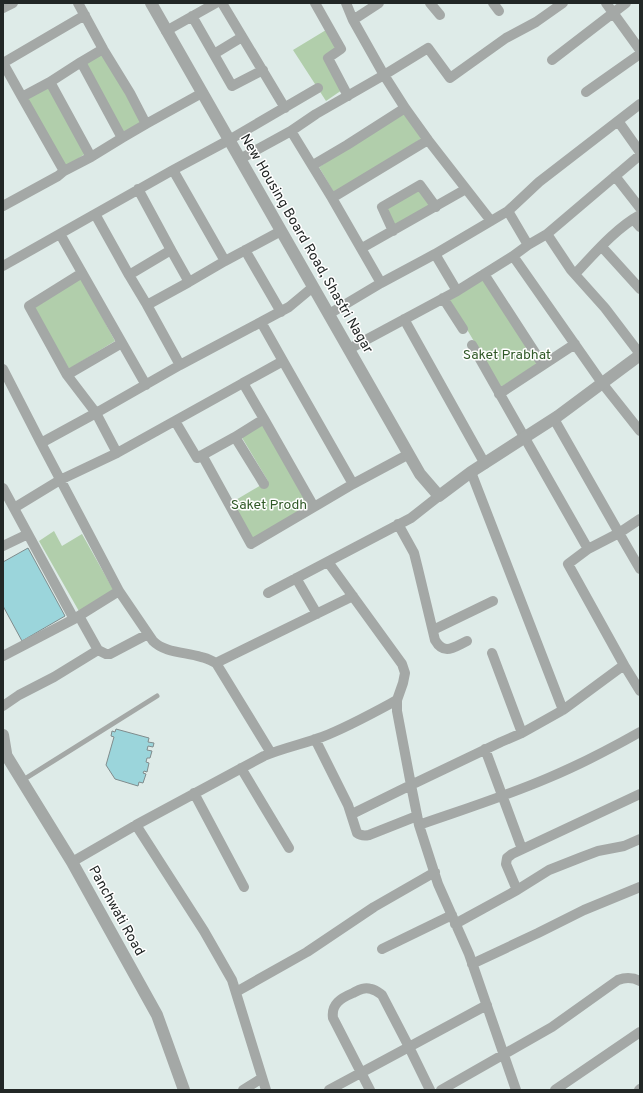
<svg xmlns="http://www.w3.org/2000/svg" width="643" height="1093" font-family="Overpass,sans-serif">
<style>
.green{fill:#b1ceab}
.building{fill:#9bd5db;stroke:#808c8d}
.lines{fill:none;stroke-linecap:round;stroke-linejoin:round}
.service{stroke:#a4a8a6;stroke-width:5}
.minor{stroke:#a4a8a6;stroke-width:10}
.tertiary{stroke:#a4a8a6;stroke-width:12}
.labels{text-anchor:middle;dominant-baseline:central;stroke-width:3;stroke-linejoin:round;paint-order:stroke}
.street-label{font-size:14px;fill:#222726;stroke:#fff}
.park-label{font-size:14px;fill:#315928;stroke:#fff}
</style>
<rect width="100%" height="100%" fill="#deebe8"/>
<path class="green" d="M326 30 336 48 324 57 342 90 326 101 293 50Z
M103 53 141 122 123 134 85 63Z
M49 85 86 153 65 168 26 99Z
M403 113 422 138 336 196 319 167Z
M422 189 431 207 395 229 385 209Z
M81 278 115 341 69 369 34 308Z
M483 279 537 364 501 387 449 299Z
M264 423 309 505 252 539 229 504 268 481 241 436Z
M54 531 62 546 82 534 114 591 80 613 39 541Z"/>
<path class="building" d="M28 548 65 616 22 641 3 606V562Z
M116 729 149 738 148 742 154 743 153 747 148 746 147 750 152 751 150 758H147L146 762 149 763 147 772 144 771 143 773 146 774 143 783 139 782 138 786 115 779 106 765 114 737 111 736 112 731 115 732Z"/>
<g class="lines">
<path class="service" d="M23 780 157 696"/>
<path class="minor" d="M78 3 103 49
M222 3 285 108
M315 3 341 49 328 58 348 96
M346 3 353 20 384 75 428 48 450 78 506 38 536 22 563 3
M430 3 440 15
M493 3 499 11
M606 3 640 50
M3 8 13 3
M192 16 232 86 263 70
M353 20 379 3
M166 31 216 3
M214 54 242 37
M552 60 626 3
M3 63 85 15
M3 63 22 97
M50 82 81 62
M586 92 640 54
M618 121 640 152
M291 131 332 198
M122 138 146 124
M428 140 491 221
M240 159 291 131 316 114 384 75 405 108 428 140 332 198 381 283 329 314
M313 165 347 145 405 108
M173 170 225 261 189 282
M64 171 91 157
M615 176 640 208
M138 189 171 250
M3 206 58 176 64 171 22 97 50 82 91 157 122 138 81 62 103 49 130 93 146 124 202 93
M508 211 539 182 640 104
M95 214 173 170 229 140 318 88
M633 219 640 227
M393 231 382 207 420 185 436 207
M60 234 146 385
M547 234 640 155
M528 245 547 234 571 270 605 308 640 354
M602 247 640 289
M362 248 466 189
M245 250 281 312
M435 254 508 211 528 245 513 256
M225 261 281 231
M3 266 95 214 129 275 171 250 189 282 147 305 180 365 96 413 117 453 243 383 264 419 235 437 264 484
M82 273 29 306 67 375 122 343
M484 274 543 365 499 394
M575 274C594 254 616 228 640 215
M129 275 147 305
M457 291 513 256 602 383 640 431
M443 298 463 329
M404 319 485 464
M472 345 588 549 619 533 554 419
M349 349 457 291 435 254 381 283
M180 365 261 322
M543 365 575 344
M3 369 41 443 96 413 67 375
M243 383 283 361 261 322 289 307 313 287
M264 419 314 507 353 484 283 361
M175 421 197 458 235 437
M41 443 119 591 153 641C165 653 185 652 201 657 207 658 212 661 216 663L271 753
M202 455 251 544 314 507
M353 484 409 454
M3 488 74 619
M14 508 60 480 117 453
M640 519 619 533 640 569
M398 524 414 553 418 569 435 640C444 656 454 647 467 641
M3 546 28 534
M328 562 402 664 405 673 403 683 397 700V711L411 785 501 742 522 733 563 710 471 472
M296 578 317 614
M268 593 411 518 439 496
M433 630 493 601
M98 650 106 654H110L148 634
M492 653 522 733
M3 656 74 619 119 591
M216 663 353 596
M624 665 640 691
M3 706 19 695 54 677 98 650 79 616
M563 710 624 665 568 564 588 549
M315 739 348 805 357 833C361 836 364 836 369 835L417 816
M485 749 522 849
M241 768 289 848
M194 793 244 887
M352 814 411 785 419 825 438 884 469 954 516 1090
M136 825 204 931 232 980 266 1090
M419 825C462 810 506 796 548 778 579 765 610 749 640 732
M72 862 136 825 264 756C283 748 303 744 322 737 348 727 373 713 397 700
M517 890 506 864 507 858 512 854 640 794
M455 924 517 890 549 870 582 857 598 851 624 846 640 839
M382 949 452 915
M472 964 538 933 584 910 640 887
M236 992 307 952 374 907 435 872
M243 1090 262 1078
M329 1090 487 1005
M370 1090 333 1018C331 1004 341 998 353 993 359 990 364 987 371 989 376 990 378 992 382 995L409 1047 430 1090
M441 1090 552 1027 618 980C626 977 632 977 640 981
M555 1090 640 1032
M639 1090 640 1089"/>
<path class="tertiary" d="M151 3 420 474 439 496 471 472 558 416 640 355
M3 735 6 753
M3 750 72 862 157 1015 184 1090"/>
</g>
<g class="labels">
<g class="street-label">
<text transform="translate(306 244) rotate(60)">New Housing Board Road, Shastri Nagar</text>
<text transform="translate(116 911) rotate(61)">Panchwati Road</text>
</g>
<g class="park-label">
<text x="507" y="355">Saket Prabhat</text>
<text x="269" y="505">Saket Prodh</text>
</g>
</g>
<rect width="643" height="1093" fill="none" stroke="#222726" stroke-width="8"/>
</svg>
